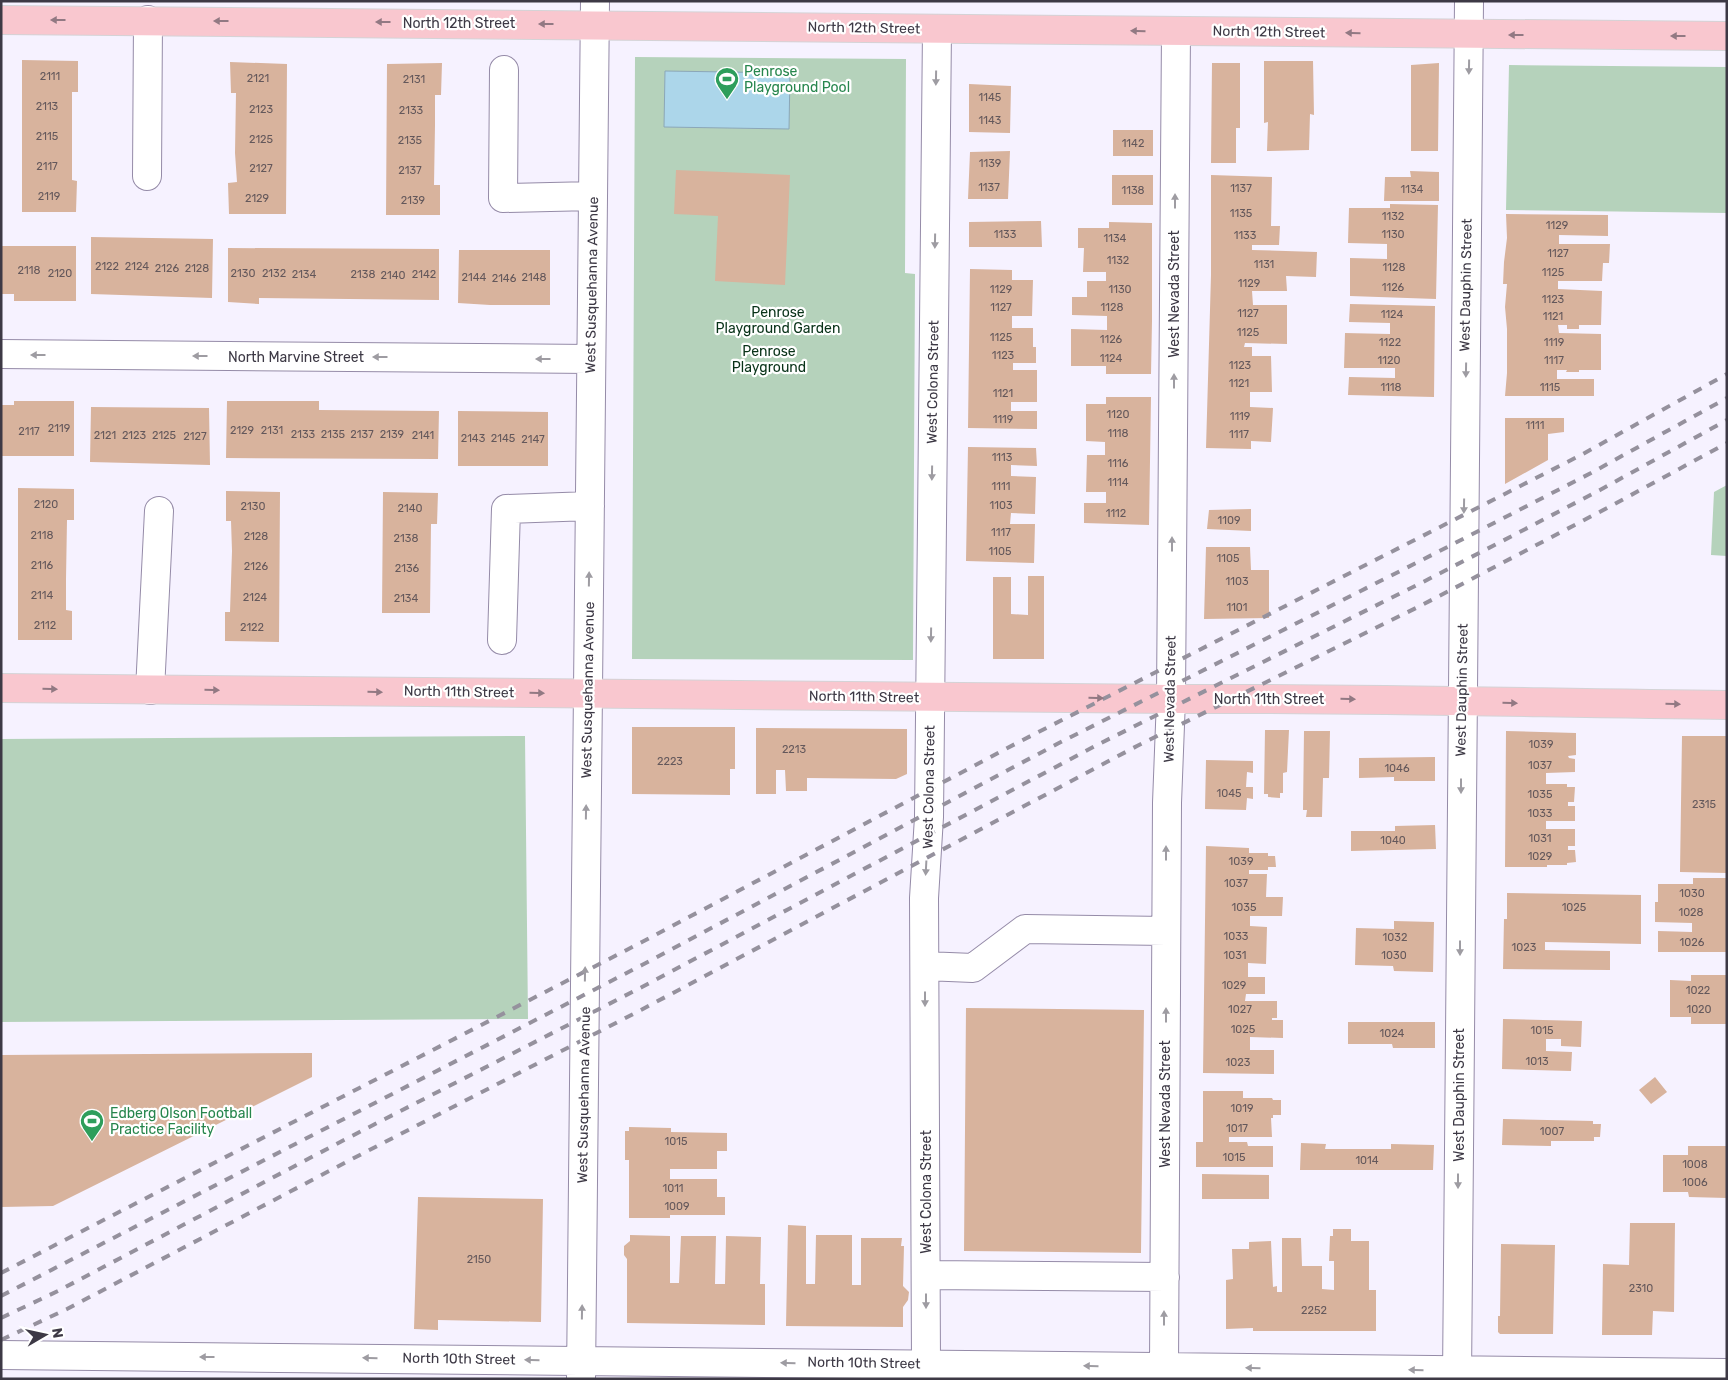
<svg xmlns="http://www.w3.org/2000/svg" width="1728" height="1380" font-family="Rubik,sans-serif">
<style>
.green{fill:#b5d2bb}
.water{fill:#acd6ea;stroke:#8ba7b8}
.building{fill:#d8b39d}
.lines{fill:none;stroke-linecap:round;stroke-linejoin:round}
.minor-casing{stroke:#958ba8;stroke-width:30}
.major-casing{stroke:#d4d3d6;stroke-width:30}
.minor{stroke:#fff;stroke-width:28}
.major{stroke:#f9c7cf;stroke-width:28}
.rail{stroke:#95919d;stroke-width:4;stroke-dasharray:9 9;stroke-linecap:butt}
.oneway{fill:#927983}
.oneway2{fill:#9e9ca2}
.labels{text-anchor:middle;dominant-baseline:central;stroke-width:4.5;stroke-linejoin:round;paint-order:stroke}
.number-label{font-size:11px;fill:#64585b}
.street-label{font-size:14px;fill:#3d3945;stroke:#fff}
.leisure-label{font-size:14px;fill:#27864d;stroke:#fff;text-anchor:start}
.park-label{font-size:14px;fill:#083218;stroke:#fff}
</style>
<rect width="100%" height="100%" fill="#f6f2ff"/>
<path class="green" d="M635 57 906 59 905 273 915 274 913 660 632 659Z
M1509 65 1727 67V213L1506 210Z
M1727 485V556L1711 555 1714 492Z
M525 736 528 1019 1 1022V739Z"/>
<path class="water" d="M665 71 790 73 789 129 664 127Z"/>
<path class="building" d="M22 60 78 61V92H72V180L77 181 76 212H22Z
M1264 61H1313L1314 115 1310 114 1309 150 1267 151 1268 122 1264 123Z
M230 62 287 64 286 214H229L228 183 237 182 235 153 236 93H231Z
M442 63 441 95H435V125L434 185H440V215H386L387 64Z
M1212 63H1240V128H1236V163H1211Z
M1439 63 1438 151H1411V65Z
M969 84 1011 86 1010 133 969 132Z
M1113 130H1153V156H1113Z
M1010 151 1008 199H968L970 152Z
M676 170 790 175 785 285 715 281 718 216 674 214Z
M1410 171 1439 172V201H1384L1385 177H1411Z
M1112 175H1153V205H1112Z
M1211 175 1272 177 1271 226H1280L1279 245H1252V250L1317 252 1316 277 1286 276 1287 291H1252L1253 305H1287V344L1245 343 1244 347H1252V356H1271L1272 392H1250V407L1273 408 1271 442 1251 441V449L1206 448 1211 275Z
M1390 204 1438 205 1436 299 1350 296V258L1387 259V244L1348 243 1349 208H1390Z
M1506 214 1608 215V236L1559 235V244H1610L1609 263H1603L1602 281H1558V289L1602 291 1601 325H1579V329H1567V325H1558L1559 333 1601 334V370H1579V372H1566L1567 370H1557V379H1594V396H1505L1507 373V329L1505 307 1507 284H1503L1504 262 1507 238Z
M1041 221 1042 247H969V222Z
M1109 222 1152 223V321L1151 374H1106V366H1071V329L1107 330V316L1072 315V297H1087V281H1106V272H1083L1084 248H1078V228H1109Z
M91 237 213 239 212 298 91 294Z
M1 246H76V301H14V294H1Z
M228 248 439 249V300L259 298V304L228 302Z
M459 250H550V305H490L458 303Z
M970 269 1012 270V280H1033L1032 316H1012V328H1033V347H1036V363H1013V370H1037V402H1011V411H1037V429L968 428Z
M1350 304 1435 306 1434 397 1348 395 1349 377 1395 378V368H1344L1345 333 1390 334V323L1349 322Z
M1106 397H1151L1149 525 1084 523V503H1106V492H1086L1087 455H1105V442L1086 441V404H1106Z
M14 401H74V456H1V405H14Z
M227 401H319V410L439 411 438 459 226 458Z
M91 407 209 408 210 465 90 462Z
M458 411 548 412V466H458Z
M1505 418H1564V432L1548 434V460L1505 484Z
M968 447 1036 448 1037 466 1011 465V476L1036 477 1035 514 1011 513 1010 524H1035L1034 563 966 561Z
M18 488 74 489V520H67L66 579V610L72 611V640H18Z
M226 491 280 492 279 642 225 641V612H230L232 551 231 521H226Z
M383 492 438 493 437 524H431L430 613H382Z
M1251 509V531L1207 529 1209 510Z
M1206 547H1250L1251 570H1269V618L1204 619Z
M1028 576H1044V659H993V577H1011V614L1028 615Z
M632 727H735V769H730V795L632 794Z
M756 728 907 729V774L896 779 807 778V791H786L785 770H776V794H756Z
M1265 730H1289L1287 772 1283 773V793H1280V798L1268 797V794H1264Z
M1304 731H1330L1329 778H1323L1322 817H1306L1307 810H1303Z
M1506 731 1576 733V755L1568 756 1569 758 1575 759V772L1546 773V784H1567V787H1575L1574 802H1568V806H1575V821H1546V829H1575V846H1568V850H1575L1576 862 1567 863V865H1547V867H1505Z
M1682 736H1727V873L1680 872Z
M1435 757V781H1394V777L1359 778V758Z
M1206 760 1253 761V773L1247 772 1246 787H1253V799L1247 798 1246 810 1205 809Z
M1435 825 1436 849 1351 851V831H1395V826Z
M1206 846 1249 848V853H1268V856H1275L1276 867H1268V870H1249V874H1267L1266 897H1283L1282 916H1250V926L1267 927 1266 964 1248 963V977H1265V994H1246L1245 1001H1277V1018H1272V1020H1283V1038L1250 1037V1050H1274V1074L1203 1073Z
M1693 878H1727V952H1658V931L1692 932V923L1655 922V902H1658V884H1693Z
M1507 893 1641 895V944L1545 942V950L1610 951V970L1503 969 1504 919H1507Z
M1394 921 1434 922 1433 972 1394 971 1393 966 1355 965 1356 928 1394 929Z
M1691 975H1727V1024H1691V1017H1670V980L1691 981Z
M966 1008 1144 1010 1141 1253 964 1251Z
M1503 1019 1582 1021 1581 1047 1561 1046V1039H1546V1051L1572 1052 1571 1071 1502 1069Z
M1348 1022H1435V1048H1393L1392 1044H1348Z
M312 1053V1077L53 1206 1 1207V1055Z
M1655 1077 1667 1092 1651 1104 1639 1090Z
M1203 1091H1243V1098H1272L1273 1100H1281V1115H1273V1118H1271L1272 1137H1229V1142H1247L1248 1146H1273V1167H1196V1142H1203Z
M1503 1119 1593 1121V1124H1601L1600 1137H1594V1141H1551V1146L1502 1145Z
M629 1127 671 1128V1132L727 1133V1151H717V1169H670V1179H717V1197H725V1215H670V1218H629V1160H625V1131H629Z
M1301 1143 1326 1144 1325 1149H1391V1144L1434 1145 1433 1170H1300Z
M1688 1146H1727V1198L1689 1197 1688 1192H1663V1155H1688Z
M1202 1174 1269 1175V1199H1202Z
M418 1197 543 1199 541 1322 438 1320V1330L414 1329Z
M1630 1223H1675L1674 1312 1653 1311 1652 1335H1602L1603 1264 1629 1265Z
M788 1225 806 1226V1284H815L816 1235H852V1285H861V1238H902L901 1246H904L903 1286 909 1292 908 1300 903 1307V1327L786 1326Z
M1333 1229H1351V1241H1369V1290H1376V1331H1253V1328L1226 1329V1280L1233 1279 1232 1249H1249V1242L1271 1241 1273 1287 1277 1286V1292H1282V1238H1301L1302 1266H1322V1289L1334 1290V1261H1329L1330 1236H1333Z
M630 1235 670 1236V1283H679L681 1236H716L715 1284H725L726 1236 761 1237 760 1284H765V1325L627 1323V1259L624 1255V1246L630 1241Z
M1501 1244 1555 1245 1553 1334H1500L1498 1332V1316H1500Z"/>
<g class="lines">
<g class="minor-casing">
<path id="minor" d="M504 70 503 198 593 196
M147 176 148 20
M1 354 591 359
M502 640 506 509 590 506
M150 690 159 511
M925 966 973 968 1025 929 1166 931
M926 1275 1165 1277
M1 1355 1727 1373
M926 1364 924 898 929 817 937 29
M1164 1367 1167 803 1171 699 1176 32
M581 1379 595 1
M1457 1379 1469 1"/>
</g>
<g class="major-casing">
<path id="major" d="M1 20 1727 36
M1 688 1171 699C1356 698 1542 703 1727 705"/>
</g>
<use href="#minor" class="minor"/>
<use href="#major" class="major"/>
<path class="rail" d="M1 1273 642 942 1017 743 1581 455 1727 374
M1 1296 642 965 1057 744 1424 559 1591 473 1727 398
M1 1318 58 1291 344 1140 642 987 1097 745 1423 582 1512 536 1600 490 1727 420
M1 1340 67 1309 352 1159 641 1010 1137 746 1422 605 1609 507 1727 443"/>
</g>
<defs><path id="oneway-solid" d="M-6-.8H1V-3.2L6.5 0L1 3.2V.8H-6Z" transform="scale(1.25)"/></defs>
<g class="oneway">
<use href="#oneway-solid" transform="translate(58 20) rotate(-180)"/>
<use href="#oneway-solid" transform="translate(221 21) rotate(-180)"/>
<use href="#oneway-solid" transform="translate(383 22) rotate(-180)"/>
<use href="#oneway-solid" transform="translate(546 24) rotate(-180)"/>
<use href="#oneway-solid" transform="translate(1138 31) rotate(-179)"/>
<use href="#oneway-solid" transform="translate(1353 33) rotate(-179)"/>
<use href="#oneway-solid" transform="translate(1516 35) rotate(-180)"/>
<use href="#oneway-solid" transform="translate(1678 36) rotate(-180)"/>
<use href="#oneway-solid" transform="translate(50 689) rotate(1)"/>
<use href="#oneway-solid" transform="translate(212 690) rotate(1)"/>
<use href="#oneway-solid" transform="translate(375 692) rotate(1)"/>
<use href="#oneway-solid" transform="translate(537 693) rotate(1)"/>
<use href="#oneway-solid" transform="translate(1096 698) rotate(1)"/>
<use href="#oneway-solid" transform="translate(1348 699) rotate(1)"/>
<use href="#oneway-solid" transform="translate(1510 703) rotate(1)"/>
<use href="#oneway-solid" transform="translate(1673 704) rotate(1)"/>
</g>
<g class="oneway2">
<use href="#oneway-solid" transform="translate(1469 67) rotate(91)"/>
<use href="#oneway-solid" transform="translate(936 78) rotate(91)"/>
<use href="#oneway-solid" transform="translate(1175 201) rotate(-90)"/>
<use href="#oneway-solid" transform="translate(935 241) rotate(91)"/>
<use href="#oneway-solid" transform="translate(38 355) rotate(-180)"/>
<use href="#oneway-solid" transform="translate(200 356) rotate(-180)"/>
<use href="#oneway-solid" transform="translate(380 357) rotate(-180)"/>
<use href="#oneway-solid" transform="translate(543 359) rotate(-180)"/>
<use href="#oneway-solid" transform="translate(1466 370) rotate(91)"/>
<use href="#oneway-solid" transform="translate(1174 381) rotate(-90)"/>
<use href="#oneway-solid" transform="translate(932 473) rotate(91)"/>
<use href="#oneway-solid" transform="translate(1464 506) rotate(91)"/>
<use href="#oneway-solid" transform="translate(1172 544) rotate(-90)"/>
<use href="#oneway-solid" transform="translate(589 579) rotate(-89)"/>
<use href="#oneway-solid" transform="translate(931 635) rotate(91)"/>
<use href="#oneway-solid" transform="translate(1461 786) rotate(90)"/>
<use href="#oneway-solid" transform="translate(586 812) rotate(-89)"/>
<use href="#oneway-solid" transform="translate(1166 853) rotate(-90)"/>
<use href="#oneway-solid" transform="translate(926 868) rotate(93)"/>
<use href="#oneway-solid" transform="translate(1460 948) rotate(90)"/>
<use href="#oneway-solid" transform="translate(585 974) rotate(-89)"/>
<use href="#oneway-solid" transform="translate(925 999) rotate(90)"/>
<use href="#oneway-solid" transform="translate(1166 1015) rotate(-90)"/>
<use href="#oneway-solid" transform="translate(1458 1181) rotate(90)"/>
<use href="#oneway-solid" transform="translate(926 1301) rotate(90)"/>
<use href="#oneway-solid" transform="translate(582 1312) rotate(-89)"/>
<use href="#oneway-solid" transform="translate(1164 1318) rotate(-90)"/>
<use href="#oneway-solid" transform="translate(207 1357) rotate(-180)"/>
<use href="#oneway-solid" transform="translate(370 1358) rotate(-179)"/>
<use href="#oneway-solid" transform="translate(532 1360) rotate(-179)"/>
<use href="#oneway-solid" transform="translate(788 1363) rotate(-179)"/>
<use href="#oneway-solid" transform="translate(1091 1366) rotate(-179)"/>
<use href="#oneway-solid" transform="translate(1253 1368) rotate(-179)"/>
<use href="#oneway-solid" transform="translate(1416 1370) rotate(-179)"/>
</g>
<defs>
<g id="stadium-pin" transform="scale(1.25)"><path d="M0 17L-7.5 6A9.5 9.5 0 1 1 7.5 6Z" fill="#2e9e5b" stroke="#fff"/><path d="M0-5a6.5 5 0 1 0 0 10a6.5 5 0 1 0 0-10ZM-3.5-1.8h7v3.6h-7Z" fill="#fff"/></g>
</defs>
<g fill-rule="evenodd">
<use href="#stadium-pin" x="727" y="79"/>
<use href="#stadium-pin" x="92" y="1121"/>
</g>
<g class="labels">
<g class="number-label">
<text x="50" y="76">2111</text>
<text x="258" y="78">2121</text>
<text x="414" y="79">2131</text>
<text x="990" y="97">1145</text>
<text x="47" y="106">2113</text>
<text x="261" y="109">2123</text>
<text x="411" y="110">2133</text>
<text x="990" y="120">1143</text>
<text x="47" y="136">2115</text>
<text x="261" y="139">2125</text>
<text x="410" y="140">2135</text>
<text x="1133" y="143">1142</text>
<text x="990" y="163">1139</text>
<text x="47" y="166">2117</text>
<text x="261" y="168">2127</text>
<text x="410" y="170">2137</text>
<text x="989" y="187">1137</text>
<text x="1241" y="188">1137</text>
<text x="1412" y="189">1134</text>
<text x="1133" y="190">1138</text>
<text x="49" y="196">2119</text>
<text x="257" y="198">2129</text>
<text x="413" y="200">2139</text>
<text x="1241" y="213">1135</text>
<text x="1393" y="216">1132</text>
<text x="1557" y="225">1129</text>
<text x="1005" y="234">1133</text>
<text x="1393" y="234">1130</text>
<text x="1245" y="235">1133</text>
<text x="1115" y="238">1134</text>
<text x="1558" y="253">1127</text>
<text x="1118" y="260">1132</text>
<text x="1264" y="264">1131</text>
<text x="107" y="266">2122</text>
<text x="137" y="266">2124</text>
<text x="1394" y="267">1128</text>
<text x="167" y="268">2126</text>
<text x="197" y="268">2128</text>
<text x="29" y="270">2118</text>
<text x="1553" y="272">1125</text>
<text x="60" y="273">2120</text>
<text x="243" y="273">2130</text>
<text x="274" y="273">2132</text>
<text x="304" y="274">2134</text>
<text x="363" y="274">2138</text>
<text x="424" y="274">2142</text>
<text x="393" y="275">2140</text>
<text x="474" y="277">2144</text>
<text x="534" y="277">2148</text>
<text x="504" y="278">2146</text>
<text x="1249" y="283">1129</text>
<text x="1393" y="287">1126</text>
<text x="1001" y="289">1129</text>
<text x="1120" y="289">1130</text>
<text x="1553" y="299">1123</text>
<text x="1001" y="307">1127</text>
<text x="1112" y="307">1128</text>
<text x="1248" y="313">1127</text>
<text x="1392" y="314">1124</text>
<text x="1553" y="316">1121</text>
<text x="1248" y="332">1125</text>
<text x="1001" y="337">1125</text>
<text x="1111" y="339">1126</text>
<text x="1390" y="342">1122</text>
<text x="1554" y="342">1119</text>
<text x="1003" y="355">1123</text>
<text x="1111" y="358">1124</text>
<text x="1389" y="360">1120</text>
<text x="1554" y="360">1117</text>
<text x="1240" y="365">1123</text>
<text x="1239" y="383">1121</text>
<text x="1391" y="387">1118</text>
<text x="1550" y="387">1115</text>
<text x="1003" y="393">1121</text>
<text x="1118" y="414">1120</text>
<text x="1240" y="416">1119</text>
<text x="1003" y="419">1119</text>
<text x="1535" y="425">1111</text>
<text x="59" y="428">2119</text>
<text x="242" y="430">2129</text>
<text x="272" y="430">2131</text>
<text x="29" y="431">2117</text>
<text x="1118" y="433">1118</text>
<text x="303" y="434">2133</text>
<text x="333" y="434">2135</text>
<text x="362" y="434">2137</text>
<text x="392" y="434">2139</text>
<text x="1239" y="434">1117</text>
<text x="105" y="435">2121</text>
<text x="134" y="435">2123</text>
<text x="164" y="435">2125</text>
<text x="423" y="435">2141</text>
<text x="195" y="436">2127</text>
<text x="473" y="438">2143</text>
<text x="503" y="438">2145</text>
<text x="533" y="439">2147</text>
<text x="1002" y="457">1113</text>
<text x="1118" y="463">1116</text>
<text x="1118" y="482">1114</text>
<text x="1001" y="486">1111</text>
<text x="46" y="504">2120</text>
<text x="1001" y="505">1103</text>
<text x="253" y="506">2130</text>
<text x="410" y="508">2140</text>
<text x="1116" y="513">1112</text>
<text x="1229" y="520">1109</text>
<text x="1001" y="532">1117</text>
<text x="42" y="535">2118</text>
<text x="256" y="536">2128</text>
<text x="406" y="538">2138</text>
<text x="1000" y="551">1105</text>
<text x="1228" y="558">1105</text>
<text x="42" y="565">2116</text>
<text x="256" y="566">2126</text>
<text x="407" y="568">2136</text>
<text x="1237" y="581">1103</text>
<text x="42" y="595">2114</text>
<text x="255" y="597">2124</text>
<text x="406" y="598">2134</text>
<text x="1237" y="607">1101</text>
<text x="45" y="625">2112</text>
<text x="252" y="627">2122</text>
<text x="1541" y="744">1039</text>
<text x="794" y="749">2213</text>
<text x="670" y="761">2223</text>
<text x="1540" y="765">1037</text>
<text x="1397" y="768">1046</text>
<text x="1229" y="793">1045</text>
<text x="1540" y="794">1035</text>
<text x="1704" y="804">2315</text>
<text x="1540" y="813">1033</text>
<text x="1540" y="838">1031</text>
<text x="1393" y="840">1040</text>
<text x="1540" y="856">1029</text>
<text x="1241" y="861">1039</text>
<text x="1236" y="883">1037</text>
<text x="1692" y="893">1030</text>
<text x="1244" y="907">1035</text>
<text x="1574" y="907">1025</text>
<text x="1691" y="912">1028</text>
<text x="1236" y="936">1033</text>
<text x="1395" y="937">1032</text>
<text x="1692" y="942">1026</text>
<text x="1524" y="947">1023</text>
<text x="1235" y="955">1031</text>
<text x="1394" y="955">1030</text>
<text x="1234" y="985">1029</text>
<text x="1698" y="990">1022</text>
<text x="1240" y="1009">1027</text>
<text x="1699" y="1009">1020</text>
<text x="1243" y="1029">1025</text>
<text x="1542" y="1030">1015</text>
<text x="1392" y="1033">1024</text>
<text x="1537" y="1061">1013</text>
<text x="1238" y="1062">1023</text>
<text x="1242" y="1108">1019</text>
<text x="1237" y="1128">1017</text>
<text x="1552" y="1131">1007</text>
<text x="676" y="1141">1015</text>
<text x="1234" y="1157">1015</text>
<text x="1367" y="1160">1014</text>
<text x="1695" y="1164">1008</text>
<text x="1695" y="1182">1006</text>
<text x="673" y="1188">1011</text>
<text x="677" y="1206">1009</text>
<text x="479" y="1259">2150</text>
<text x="1641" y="1288">2310</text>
<text x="1314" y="1310">2252</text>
</g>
<g class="street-label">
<text x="459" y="23">North 12th Street</text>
<text transform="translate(864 28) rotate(1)">North 12th Street</text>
<text transform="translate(1269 32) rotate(1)">North 12th Street</text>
<text transform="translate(592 285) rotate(-89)">West Susquehanna Avenue</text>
<text transform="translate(1466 285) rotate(-89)">West Dauphin Street</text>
<text transform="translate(1174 294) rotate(-90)">West Nevada Street</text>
<text x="296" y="357">North Marvine Street</text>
<text transform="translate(933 382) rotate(-89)">West Colona Street</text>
<text transform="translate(588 690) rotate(-89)">West Susquehanna Avenue</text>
<text transform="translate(1462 690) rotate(-89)">West Dauphin Street</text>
<text transform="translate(459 692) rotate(1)">North 11th Street</text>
<text transform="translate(864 697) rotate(1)">North 11th Street</text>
<text transform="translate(1170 699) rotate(-89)">West Nevada Street</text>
<text x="1269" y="699">North 11th Street</text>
<text transform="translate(929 787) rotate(-89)">West Colona Street</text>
<text transform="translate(584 1095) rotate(-89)">West Susquehanna Avenue</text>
<text transform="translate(1459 1095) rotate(-90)">West Dauphin Street</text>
<text transform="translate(1165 1104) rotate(-90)">West Nevada Street</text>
<text transform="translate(926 1192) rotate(-90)">West Colona Street</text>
<text transform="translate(459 1359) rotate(1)">North 10th Street</text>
<text transform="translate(864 1363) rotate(1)">North 10th Street</text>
</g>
<g class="leisure-label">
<text x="744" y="71">Penrose<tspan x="744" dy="16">Playground Pool</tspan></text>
<text x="110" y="1113">Edberg Olson Football<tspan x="110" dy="16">Practice Facility</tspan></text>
</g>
<g class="park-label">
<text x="778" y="312">Penrose<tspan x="778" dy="16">Playground Garden</tspan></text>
<text x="769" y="351">Penrose<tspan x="769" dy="16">Playground</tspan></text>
</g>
</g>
<rect width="1728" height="1380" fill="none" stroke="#3d3945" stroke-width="5"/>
<g transform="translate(45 1335) rotate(81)" stroke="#ffffff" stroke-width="4" paint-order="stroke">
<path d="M0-4L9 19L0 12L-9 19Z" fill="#3d3945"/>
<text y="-8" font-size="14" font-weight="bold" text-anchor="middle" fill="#3d3945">N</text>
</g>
</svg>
